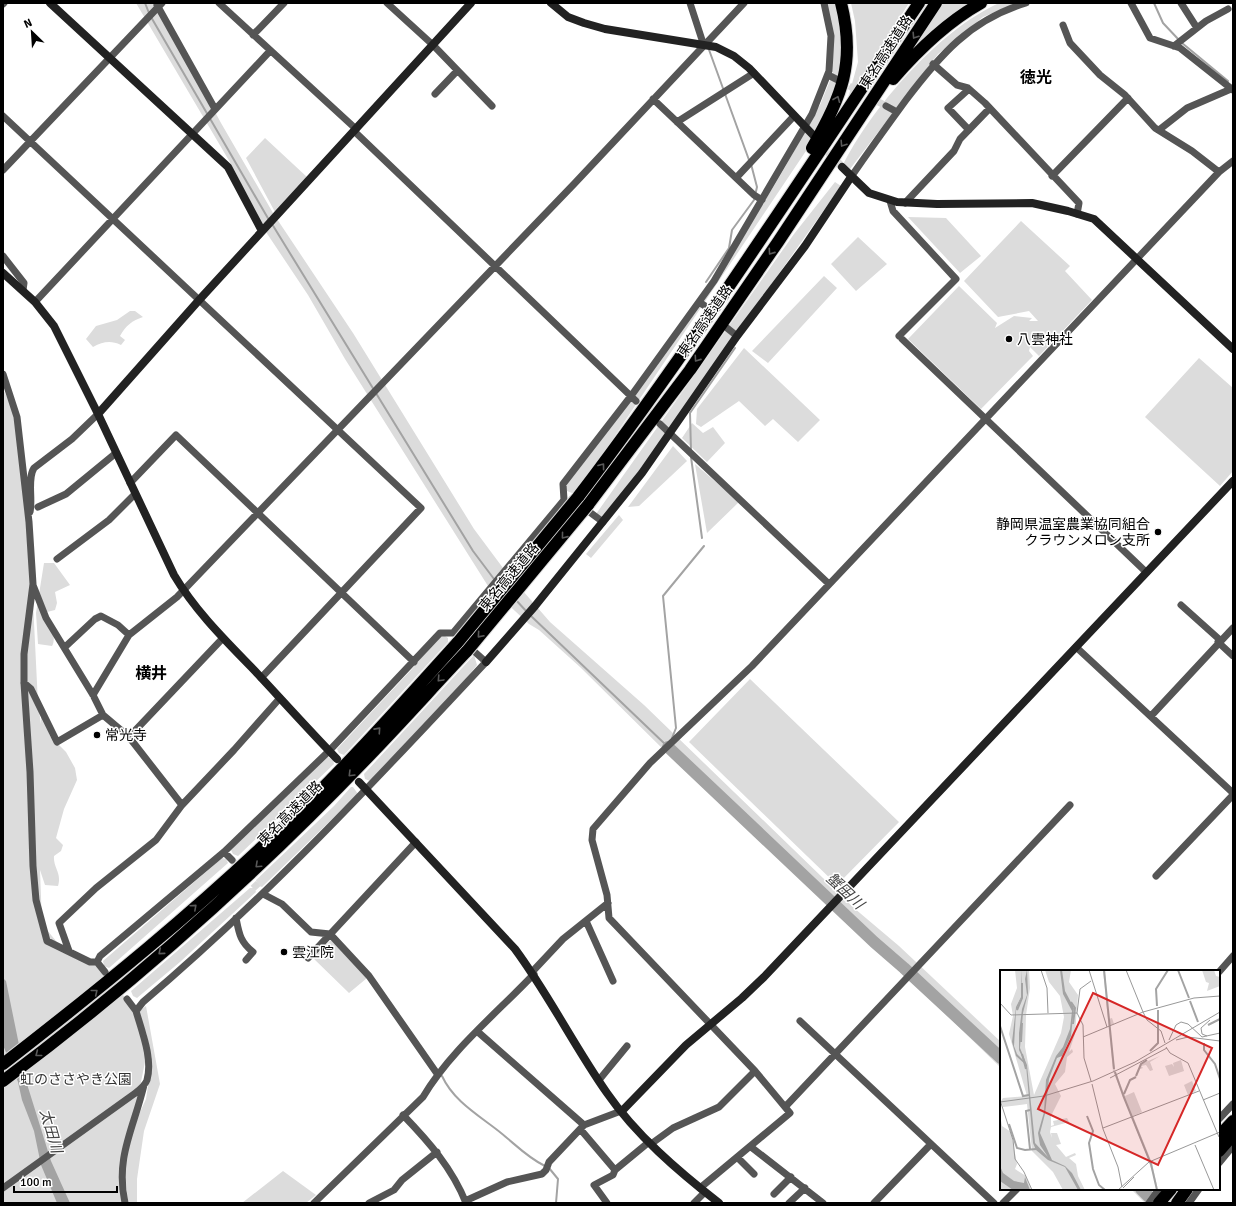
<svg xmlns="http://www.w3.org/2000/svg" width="1236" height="1206" font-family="Signika,'Noto Sans JP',sans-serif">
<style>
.green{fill:#dcdcdc}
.water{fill:#a3a3a3}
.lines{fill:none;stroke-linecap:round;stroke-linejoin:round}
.stream{stroke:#a3a3a3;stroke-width:2}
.river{stroke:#a3a3a3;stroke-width:12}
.street-tunnel{stroke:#d9d9d9;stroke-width:7;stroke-dasharray:7 3.5;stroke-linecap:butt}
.secondary-tunnel{stroke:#d9d9d9;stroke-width:8;stroke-dasharray:8 4;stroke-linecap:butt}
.highway-casing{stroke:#dbdbdb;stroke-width:14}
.street{stroke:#555;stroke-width:7}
.secondary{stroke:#222;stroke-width:8}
.highway{stroke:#000;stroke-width:12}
.highway-bridge-casing{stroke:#dbdbdb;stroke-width:14;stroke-linecap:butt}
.highway-bridge{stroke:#000;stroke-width:12}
.oneway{stroke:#595959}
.poi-dot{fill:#000;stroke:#fff;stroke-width:1.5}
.labels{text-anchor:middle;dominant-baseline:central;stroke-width:3;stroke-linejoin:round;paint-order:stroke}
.street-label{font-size:14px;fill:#000;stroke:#fff}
.poi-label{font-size:14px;fill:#000;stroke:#fff;text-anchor:start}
.park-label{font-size:14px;fill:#333;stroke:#fff}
.water-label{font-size:15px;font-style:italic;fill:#444;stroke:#fff}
.quarter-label{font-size:16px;font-weight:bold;fill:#000;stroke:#fff}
.inset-river{fill:none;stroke:#a3a3a3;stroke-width:2}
.inset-road{fill:none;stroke:#999;stroke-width:1}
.view{fill:#d62828;fill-opacity:0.15;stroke:#d62828;stroke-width:2}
.inset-edge{fill:none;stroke:#000;stroke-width:2}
</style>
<rect width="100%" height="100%" fill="#fff"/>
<path class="green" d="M136 3H156L221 123 273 213 353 333 474 529 503 568 550 622 644 705 854 908 899 946 1001 1042V1068L896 966 671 757 580 667 539 630 529 624 488 586 345 359 308 295 264 229 231 164Z
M824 3H841L844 75 818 138 804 126 820 105 833 73 830 29Z
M851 3H909L847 102 858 62 855 21Z
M943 3H972L913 47Z
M999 3H1016L983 17 938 54 850 169 842 167C871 108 939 30 999 3Z
M805 131 814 139 580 488 572 493 567 491 563 484C648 370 738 257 805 131Z
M265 138 307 177 275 212 246 158Z
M835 182 841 186 603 522 596 514 794 234Z
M908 217 946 218 981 256 960 273Z
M1021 221 1070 266 1065 271 1092 300 1039 356 1030 347 1029 351 1033 356 981 409 908 339 959 286 997 323 995 328 1014 316 1032 318 1029 321H1038L1029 311 998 317 964 281Z
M858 237 887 264 856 291 831 264Z
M824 276 837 288 768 363 752 351Z
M130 311H135L143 317C132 321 126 325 120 336L125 340 121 345C110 340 103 342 93 347L86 339 96 326 117 320Z
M744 348 820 420 798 442 773 419 765 426 739 401 701 427 696 424 697 409Z
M1199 358 1233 388V471L1220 486 1145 417Z
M3 389 17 417 31 561 38 704 41 724V711L50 736 66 752 75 768 77 780 64 809 56 838 63 845 61 851 54 856C53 868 62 873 58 886L45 885 40 870 42 924 61 947 97 962 134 1009 147 1052 131 1132 146 1099 152 1059 146 1032 137 1013 146 1006 160 1084 144 1131 137 1179V1203H128L126 1181 123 1203H3Z
M692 423 703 433 713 427 725 443 707 462 682 438Z
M673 446 687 461 639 506 628 507Z
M695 464 739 502 707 533Z
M619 515 623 520 591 558 586 554Z
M44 563H54L70 585 55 592 57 603 55 610 47 612C50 622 57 638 52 646L38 644 36 613Z
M440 636H445L448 638V642L344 755 339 753 337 749 411 670Z
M474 655 477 665 466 679 370 781 365 779 364 774Z
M750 679 899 822 837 885 689 742Z
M326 756 333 760 334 764 238 856 233 854 231 850 309 775Z
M351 787H353L358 794 262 887 257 885 256 880 334 806Z
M222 858 226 859 228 863 109 968 104 966 103 961Z
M250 888H254L256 892 180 962 137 998 133 996 131 991Z
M331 940 367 978 349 993 313 958Z
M283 1171 316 1195 306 1203H242Z
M1131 1189H1159L1175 1203H1145Z"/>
<path class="water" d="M3 978 6 981 27 1084 51 1161 70 1203H57L41 1165 34 1131 22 1100 18 1082 3 1045Z"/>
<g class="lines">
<path class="stream" d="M145 3 149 13
M1154 3 1163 23 1179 40
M151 17 269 220
M1182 43 1228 81
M708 47 749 160
M272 224 473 551 494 579
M706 282 729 248 732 230 754 200 757 187 751 164
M691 451 690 413 735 348
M691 457 702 538
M515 599 527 612
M530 615 666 745
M672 738 676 728 663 596 704 546
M442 1076C454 1102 480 1116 501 1133 516 1145 528 1158 545 1166
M549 1168 558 1179 556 1203"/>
<path class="river" d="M668 747 874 942 904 968 1001 1058
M1141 1189 1155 1203"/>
<path class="street-tunnel" d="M840 81 886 106
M232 860 263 894"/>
<path class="secondary-tunnel" d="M820 143 842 167"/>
<g class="highway-casing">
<path id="highway" d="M893 79C919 49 947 22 981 3
M812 148C842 97 856 62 841 3
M578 497C699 338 807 169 919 3
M588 505 690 370 778 242 936 3
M3 1064C101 988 197 910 286 824 347 766 402 704 458 642
M3 1081C133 984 255 875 367 758 401 723 433 687 467 651
M1219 1136 1233 1121
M1219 1151 1233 1135
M1159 1203 1171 1189
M1177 1203 1187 1189"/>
</g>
<path class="street" d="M219 3 356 129
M387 3 433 45 492 106
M690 3 703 43
M1131 3 1150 38 1180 48 1233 90
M1181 3 1197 28
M3 4 4 3
M157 5 215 109
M1063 25 1070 43 1100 75 1125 95 1155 128 1192 151 1219 172
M253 35 284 3
M1174 46 1206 21 1228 9
M933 64 957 85 968 88 985 103 1079 203 1077 214
M828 75 838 80
M435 94 457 71
M653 99 754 195 762 200
M886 106 897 112
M3 116 421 508 261 678
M677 122 754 73
M969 130 948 108 969 89
M1159 130 1187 108 1231 89
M354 131 636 401
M3 170 162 3
M1052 176 1128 98
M851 177C869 151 887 126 906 100 940 55 970 20 1026 3
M736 178 794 116
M890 201 893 211 956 279 899 336
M905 203 954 151 960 139 989 109
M3 256 24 283 23 290
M35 302 270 51
M699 302 705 306
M727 328 737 336
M902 339 1146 572
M3 374 17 417 29 522 33 584 24 654V683L30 772 33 866 36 900 47 941 90 962H97L105 972
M660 424 829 584
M130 483 176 435 414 662
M572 499 603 522
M38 507 66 494 116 453
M30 512C33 499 27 479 34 468L72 439 98 414
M57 559 109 520 135 494
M33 585 46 618 93 695 103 715 129 737 182 805 234 750 280 698
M1181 605 1220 640
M1218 642 1233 656
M65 647 95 619 101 616 118 625 129 635
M1076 647 1233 793
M24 683 31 689 57 742 103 715
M93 695 129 635 177 597 574 184 744 3
M1151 716 1233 628
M129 737 223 638
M224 852 232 860
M1156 876 1233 795
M263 894 282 904 311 932 330 934 369 976 438 1075
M236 918C239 933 240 942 253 952L246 960
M586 921 613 981
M69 951 59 923 96 888 156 840 182 805
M308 958 416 842
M97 962 100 956 224 852 329 751 440 633H453L564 500 563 484 631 396 714 281 812 114 829 71 831 36 824 3
M532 972 563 939 608 903
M1219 972 1233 956
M127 999 136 1011
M800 1021 994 1203
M478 1032 584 1125
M599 1080 627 1046
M786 1106 1070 805
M403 1115C429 1142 452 1168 466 1203
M1219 1119 1233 1104
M581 1130 615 1170 613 1175 594 1185 607 1203
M651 1144 673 1128 719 1107 755 1071
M751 1147 823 1203
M738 1158 754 1174
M1219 1163 1233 1146
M615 1170 649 1142
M3 1188 134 1094C139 1090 145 1086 147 1080 153 1059 142 1032 136 1011L143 1002C266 898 376 780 486 662L467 645
M700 1188 790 1113 755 1071 609 918 607 895 592 840 593 829 650 763 752 666 1219 172 1233 161
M774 1194 791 1177
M465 1201 507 1182 542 1174 546 1170 549 1162 584 1125 621 1111
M125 1203C115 1157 134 1128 144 1085
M314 1203 423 1097C450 1051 497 1013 534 974
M369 1203 394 1190 402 1180 437 1152
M694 1203 705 1192
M789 1203 805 1188
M874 1203 931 1144
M1003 1203 1017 1189
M1149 1203 1159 1189
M1189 1203 1199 1189"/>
<path class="secondary" d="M50 3 228 167 262 231
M551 3 568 17 584 23 605 29 716 47 734 56 749 68 814 136
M842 167 869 193 897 202 937 204 1032 203 1068 211 1094 219 1233 349
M3 273 35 302 54 326 98 414 174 575C196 612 226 641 255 671 282 700 309 730 337 759
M98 414 200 299 471 3
M486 662 535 606 642 473 737 336 805 246 851 177
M359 782 515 949C549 995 574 1046 607 1093 636 1135 678 1171 719 1203
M622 1111 686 1045 742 998 764 977 1233 481"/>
<use href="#highway" class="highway"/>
<g class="highway-bridge-casing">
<path id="highway-bridge" d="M458 642 578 497
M467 651 588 505"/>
</g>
<use href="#highway-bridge" class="highway-bridge"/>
</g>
<defs><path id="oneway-chevron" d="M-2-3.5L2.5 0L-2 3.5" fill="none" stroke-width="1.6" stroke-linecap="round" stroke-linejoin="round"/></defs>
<g class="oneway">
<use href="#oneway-chevron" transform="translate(915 36) rotate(123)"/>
<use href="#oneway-chevron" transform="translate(837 99) rotate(-68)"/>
<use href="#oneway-chevron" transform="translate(843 144) rotate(123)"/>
<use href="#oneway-chevron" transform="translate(771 252) rotate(125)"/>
<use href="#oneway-chevron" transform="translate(697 359) rotate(125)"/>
<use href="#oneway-chevron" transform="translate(602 466) rotate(-53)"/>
<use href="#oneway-chevron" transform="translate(564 536) rotate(129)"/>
<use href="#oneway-chevron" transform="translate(480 635) rotate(131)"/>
<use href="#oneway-chevron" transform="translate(440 679) rotate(133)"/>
<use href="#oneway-chevron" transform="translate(378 730) rotate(-48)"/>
<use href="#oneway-chevron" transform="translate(351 774) rotate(135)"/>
<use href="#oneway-chevron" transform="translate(258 865) rotate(137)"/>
<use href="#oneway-chevron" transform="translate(194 907) rotate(-42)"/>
<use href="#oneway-chevron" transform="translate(161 952) rotate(139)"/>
<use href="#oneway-chevron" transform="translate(95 992) rotate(-39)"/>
<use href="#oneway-chevron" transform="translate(38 1054) rotate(142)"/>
</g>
<g class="poi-dot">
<circle cx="1009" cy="339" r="4"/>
<circle cx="1158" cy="532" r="4"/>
<circle cx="97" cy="735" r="4"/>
<circle cx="284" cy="952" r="4"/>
</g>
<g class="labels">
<g class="street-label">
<text transform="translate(886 52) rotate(-57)">東名高速道路</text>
<text transform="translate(705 321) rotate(-55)">東名高速道路</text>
<text transform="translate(509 577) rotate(-50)">東名高速道路</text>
<text transform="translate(290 813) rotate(-45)">東名高速道路</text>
</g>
<g class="poi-label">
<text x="1017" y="339">八雲神社</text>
<text x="1150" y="524" text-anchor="end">静岡県温室農業協同組合<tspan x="1150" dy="16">クラウンメロン支所</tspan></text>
<text x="105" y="735">常光寺</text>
<text x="292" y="952">雲江院</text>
</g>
<g class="park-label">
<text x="76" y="1079">虹のささやき公園</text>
</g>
<g class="water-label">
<text transform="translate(845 891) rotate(43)">蟹田川</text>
<text transform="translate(51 1131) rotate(74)">太田川</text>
</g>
<g class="quarter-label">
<text x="1036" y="78">徳光</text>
<text x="151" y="674">横井</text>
</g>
</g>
<g transform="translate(1000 970)">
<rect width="220" height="220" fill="#fff"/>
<path d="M15 0H29L30 18 26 45 25 77 34 125 61 63 64 47 60 26 49 12 45 0H71L69 12 78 25 75 64 69 82 72 79 73 82 67 87 65 102 55 114 61 126 51 146V156L54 155 53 151 67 148 69 152 51 157 50 162 52 168 51 163H57L61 174 56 175 66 187 75 183 76 185 69 188 76 194 78 206 85 220H63L53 202 32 181 27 134 3 137 1 131 3 128 27 126 9 64 13 46 11 34 17 18ZM103 0H105L109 49 112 48 114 54 109 56 115 100 125 126 134 122 142 142 133 146 152 193 158 220 148 189 113 101ZM202 0H214L216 6 220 7V16L207 21 209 13 206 12ZM160 86 150 92 153 100 150 101 146 95 141 96 143 98 140 99 139 96 141 94ZM181 90 184 101 169 106 165 96 172 94 174 97 173 93ZM192 111 196 121 188 125 184 115ZM0 145 2 156 11 162 17 194 15 199 26 206 31 220H0Z" fill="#dcdcdc"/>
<path d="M21 0 23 23 16 41 14 76 17 84 24 91 19 80V63L22 39 27 25 25 9 27 0 28 23 23 43 20 78 27 95 35 173 48 187 40 175 38 163 44 142 46 110 56 86 63 77 70 59 72 41 63 24 60 0H62L65 21 74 38 71 66 62 86 57 88 49 109 45 144 40 163 52 190 65 196 72 203 81 220H78L65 197 48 190 36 180 33 173 26 95 16 86 12 72 16 37 22 25ZM0 196 3 203 14 211 24 213 25 207 30 220H13L0 211Z" fill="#a3a3a3"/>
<path class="inset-river" d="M104 0 114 99M178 0 189 28M190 31 198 52M71 32 75 38 73 54M157 36 156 19 168 0M17 40 22 28V13M208 55 220 49M0 56 23 126 29 125M21 72 22 53M204 73V80L215 94 220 109M150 81 158 73V40M22 84 26 99M115 102 123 125M136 106 141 94 147 90M124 124 130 110 136 107M123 125 151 194 157 220M87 146 93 161 89 173 93 199 99 215 105 220M9 154 17 178 25 180 36 179M30 179 26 141 30 140"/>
<path class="inset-road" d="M41 0 47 18 48 43M89 0 107 57M126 0 143 42 194 28 220 26M0 33 11 45 77 43 83 55 84 88 91 111M77 43 80 19 91 11M207 66 202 64 201 58 210 50M83 67 143 42 147 50 161 61 165 73M169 70 176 55 181 52 188 54 202 67 220 63M176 70 188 67 220 71M166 77 170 83 188 93 219 167M110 108 167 78M92 114 103 159 118 197 122 217M0 130 13 170 15 189 24 202 32 220M203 130 220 123M0 132 44 126 93 111 135 92 220 42M103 158 199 121M195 175 214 220M123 218 134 207M118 220 149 192 220 162"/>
<path class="view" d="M93 23 212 78 158 195 38 139Z"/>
<rect width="220" height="220" class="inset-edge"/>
</g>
<rect width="1236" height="1206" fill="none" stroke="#000000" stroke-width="8"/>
<g transform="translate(32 32) rotate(335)" stroke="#ffffff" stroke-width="3" paint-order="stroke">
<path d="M0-3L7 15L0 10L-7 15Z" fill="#000000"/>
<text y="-6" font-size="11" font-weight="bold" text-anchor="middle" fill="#000000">N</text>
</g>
<path d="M14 1186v6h103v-6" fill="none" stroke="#000000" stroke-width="2"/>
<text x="20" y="1186" font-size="12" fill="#000000" stroke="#ffffff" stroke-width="3" paint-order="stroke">100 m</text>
</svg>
